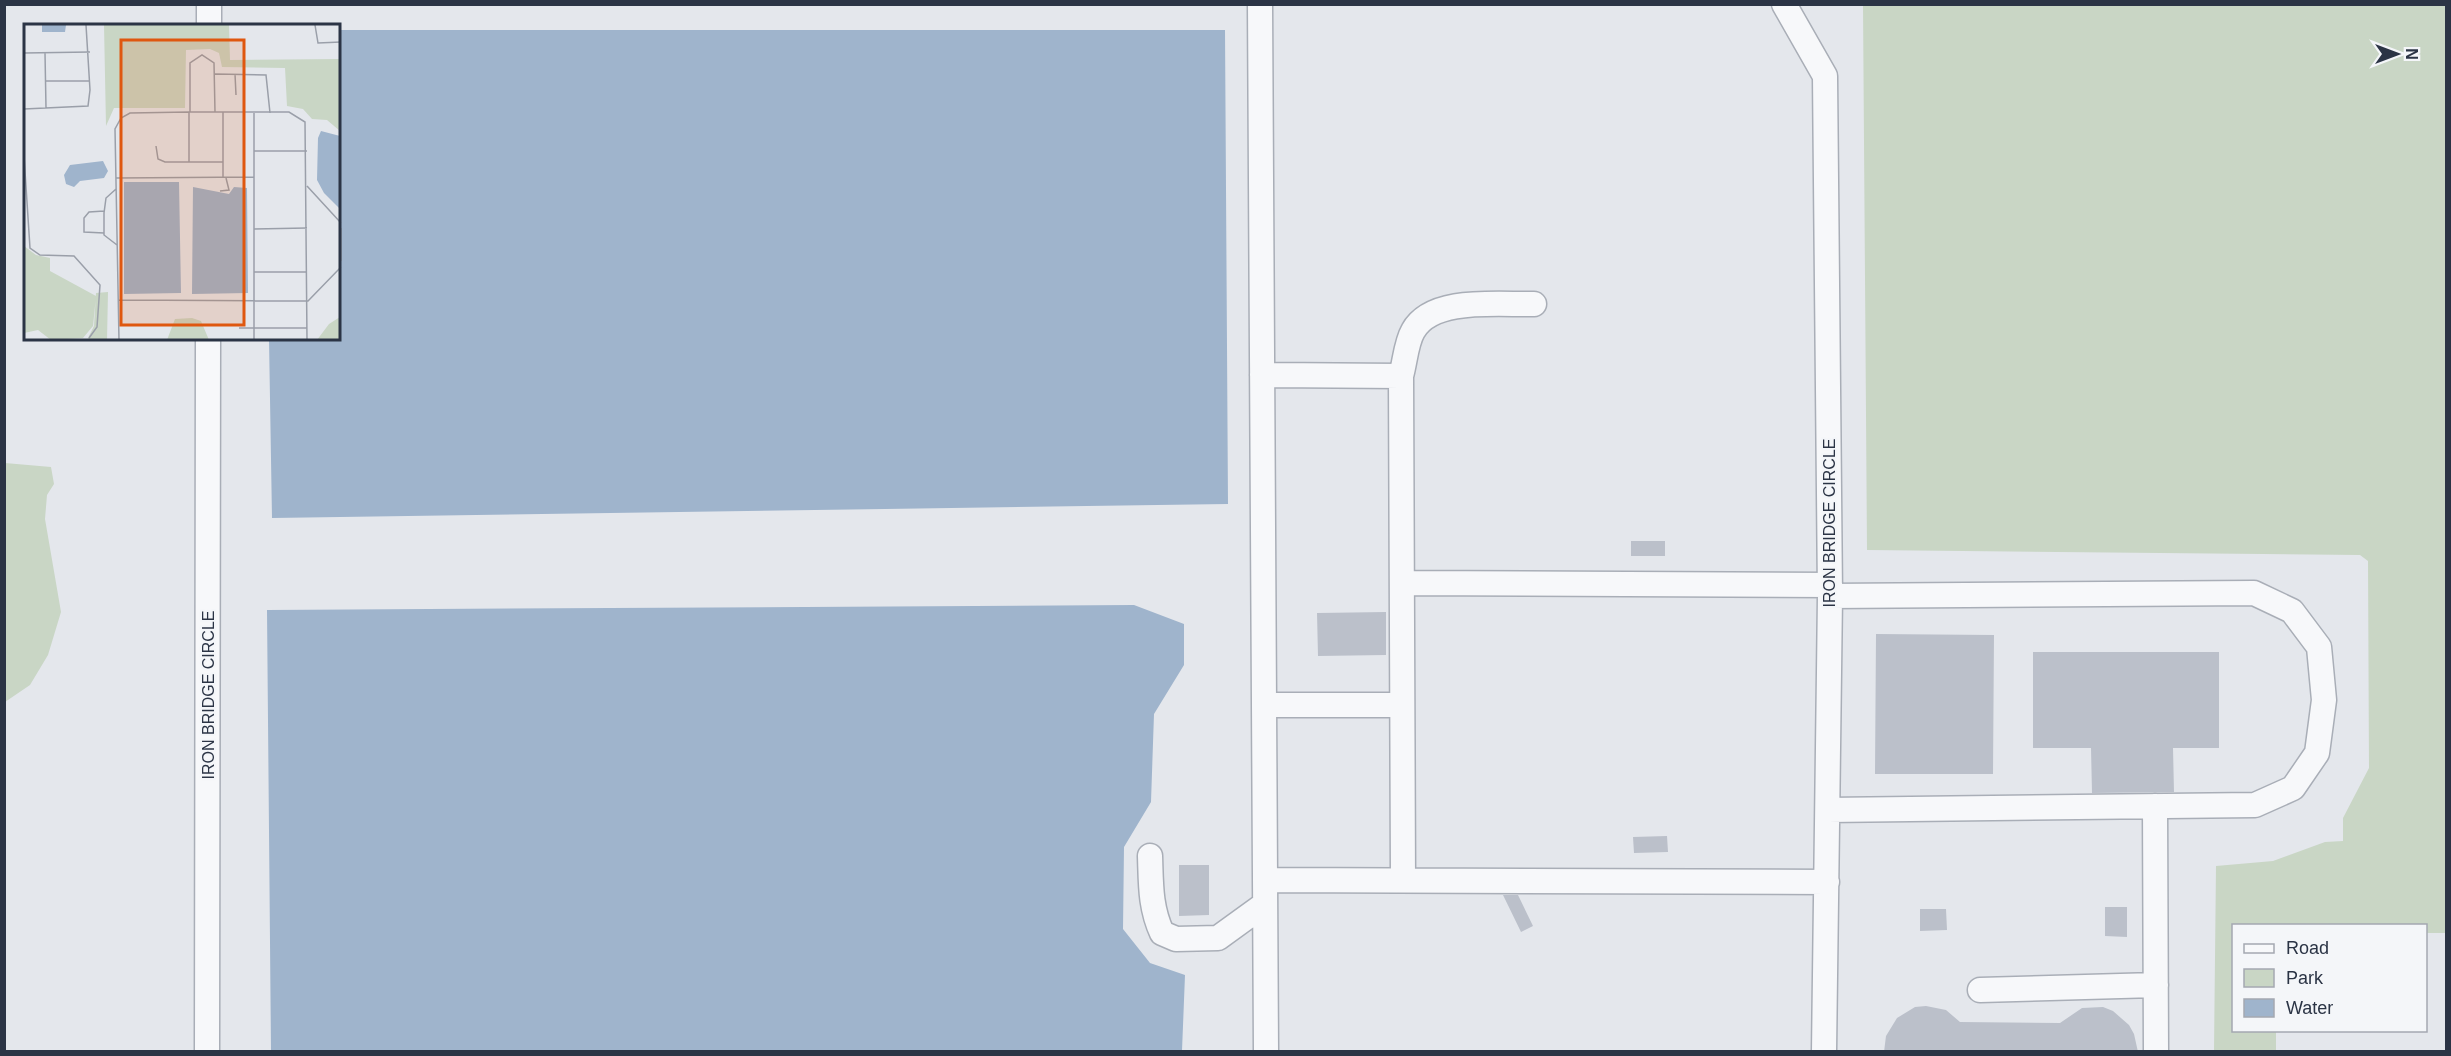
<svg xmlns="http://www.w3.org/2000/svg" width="2451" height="1056" font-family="Helvetica,sans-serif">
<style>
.green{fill:#c9d6c5}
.water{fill:#9fb4cc}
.building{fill:#bbc0ca}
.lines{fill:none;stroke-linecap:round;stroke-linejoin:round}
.minor-casing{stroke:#a9aeb7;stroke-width:27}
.minor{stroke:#f7f8fa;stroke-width:24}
.labels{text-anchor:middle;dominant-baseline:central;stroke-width:4.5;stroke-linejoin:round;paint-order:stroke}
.street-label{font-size:16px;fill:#2b3445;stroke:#f4f6f9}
.inset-road{fill:none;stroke:#9a9fa9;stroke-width:1.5}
.view{fill:#df570f;fill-opacity:0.15;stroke:#df570f;stroke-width:3}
.inset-edge{fill:none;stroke:#2b3445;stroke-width:3}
</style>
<rect width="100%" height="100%" fill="#e4e7ec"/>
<path class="green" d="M1863 5H2446V933H2426V926H2234V1030L2276 1031V1051H2214L2216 866 2273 861 2325 842 2343 841V818L2369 768 2368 561 2360 555 1867 550Z
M5 463 51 467 54 484 47 495 45 519 61 612 48 655 30 685 5 702Z"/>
<path class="water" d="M339 30H1225L1228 504 272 518 269 339H339Z
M1134 605 1184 624V665L1154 714 1151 802 1124 847 1123 929 1150 963 1185 975 1182 1051H271L267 610Z"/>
<path class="building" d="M1631 541H1665V556H1631Z
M1386 612V655L1318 656 1317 613Z
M1876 634 1994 635 1993 774H1875Z
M2033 652H2219V748H2173L2174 792 2092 793 2091 748H2033Z
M1667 836 1668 852 1634 853 1633 837Z
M1179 865H1209V915L1179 916Z
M1503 895H1518L1533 926 1521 932Z
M2105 907H2127V937L2105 936Z
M1920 909H1946L1947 930 1920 931Z
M1926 1006 1946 1010 1960 1022 2060 1023 2082 1008 2103 1007 2113 1011 2129 1025 2134 1034 2138 1052H1884L1886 1036 1897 1018 1915 1007Z"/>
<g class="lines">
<g class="minor-casing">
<path id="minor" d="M1260 4 1266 1052
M1784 4 1825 76 1830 596 1824 1052
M209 26V4
M1262 375 1401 376
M1402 583 1830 585
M1264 705H1402
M2155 806 2156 1052
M1828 810 2255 805 2293 788 2317 753 2324 700 2319 647 2292 611 2254 593 1830 596
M1150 856C1151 884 1150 907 1162 933L1176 939 1218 938 1265 904
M1265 880 1827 882
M1403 880 1401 376C1405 362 1406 343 1413 331 1432 296 1500 305 1534 304
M1980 990 2156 985
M207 1052 208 339"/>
</g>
<use href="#minor" class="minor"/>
</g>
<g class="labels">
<g class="street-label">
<text transform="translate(1829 523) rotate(-90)">IRON BRIDGE CIRCLE</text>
<text transform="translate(208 695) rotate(-90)">IRON BRIDGE CIRCLE</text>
</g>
</g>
<g transform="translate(24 24)">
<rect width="316" height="316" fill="#e4e7ec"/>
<path d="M80 1H205L206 36 316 35V107L303 96 288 95 279 85 263 82 261 44 198 43 195 29 186 25 162 26 161 84H90L82 102ZM0 222 12 231 26 234V247L72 272 69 302 59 314 27 316 14 306 0 309ZM84 268 83 316H63L70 302 72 269ZM316 293V316H293L305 300ZM168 294 177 297 185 316H143L151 295Z" fill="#c9d6c5"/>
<path d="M18 1H42L41 8H18ZM297 107 316 112V185L300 169 293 156 294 114ZM79 137 84 147 80 154 56 157 50 163 42 160 40 151 46 141ZM100 158H155L157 269 100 270ZM169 163 205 170 210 163 223 164 224 269 168 270Z" fill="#9fb4cc"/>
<path class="inset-road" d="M291 1 294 19 317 18M0 29 66 28M21 29 22 84M191 50 242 51 246 89M211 50 212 71M22 57H66M0 85 64 82 66 66 62 1M166 88V39L178 31 190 39 191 88M230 89V316M132 122 134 135 141 138H199M230 127H283M0 132 6 224 16 231 50 232 76 261 73 303 65 314M165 138V88M92 154 230 153M199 154V88M283 162 317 199M92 165 82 174 80 189V211L93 221M196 167 205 166 202 154M80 187 65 188 60 194V208L80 209M317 204V237M230 205 283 204M230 248H283M94 276 284 277 317 243M215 304H283M95 316 91 105 97 94 106 89 165 88H265L281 98 283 316"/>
<path class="view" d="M97 16H220V301H97Z"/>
<rect width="316" height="316" class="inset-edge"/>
</g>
<rect width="2451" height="1056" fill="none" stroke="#2b3445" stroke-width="12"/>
<rect x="2232" y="924" width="195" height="108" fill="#f4f6f9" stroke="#a4a8b1" stroke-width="1.5"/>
<rect x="2244" y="944" width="30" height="9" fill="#f7f8fa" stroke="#a4a8b1" stroke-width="1.5"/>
<text x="2286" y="954" font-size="18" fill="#2b3445">Road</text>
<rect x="2244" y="969" width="30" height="18" fill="#c9d6c5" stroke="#a4a8b1" stroke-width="1.5"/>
<text x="2286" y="984" font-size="18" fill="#2b3445">Park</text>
<rect x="2244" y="999" width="30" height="18" fill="#9fb4cc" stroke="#a4a8b1" stroke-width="1.5"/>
<text x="2286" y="1014" font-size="18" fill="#2b3445">Water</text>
<g transform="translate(2397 54) rotate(90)" stroke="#f4f6f9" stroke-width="4.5" paint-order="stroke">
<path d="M0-4.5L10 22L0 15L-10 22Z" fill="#2b3445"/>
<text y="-9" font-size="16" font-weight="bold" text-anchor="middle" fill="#2b3445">N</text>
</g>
</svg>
